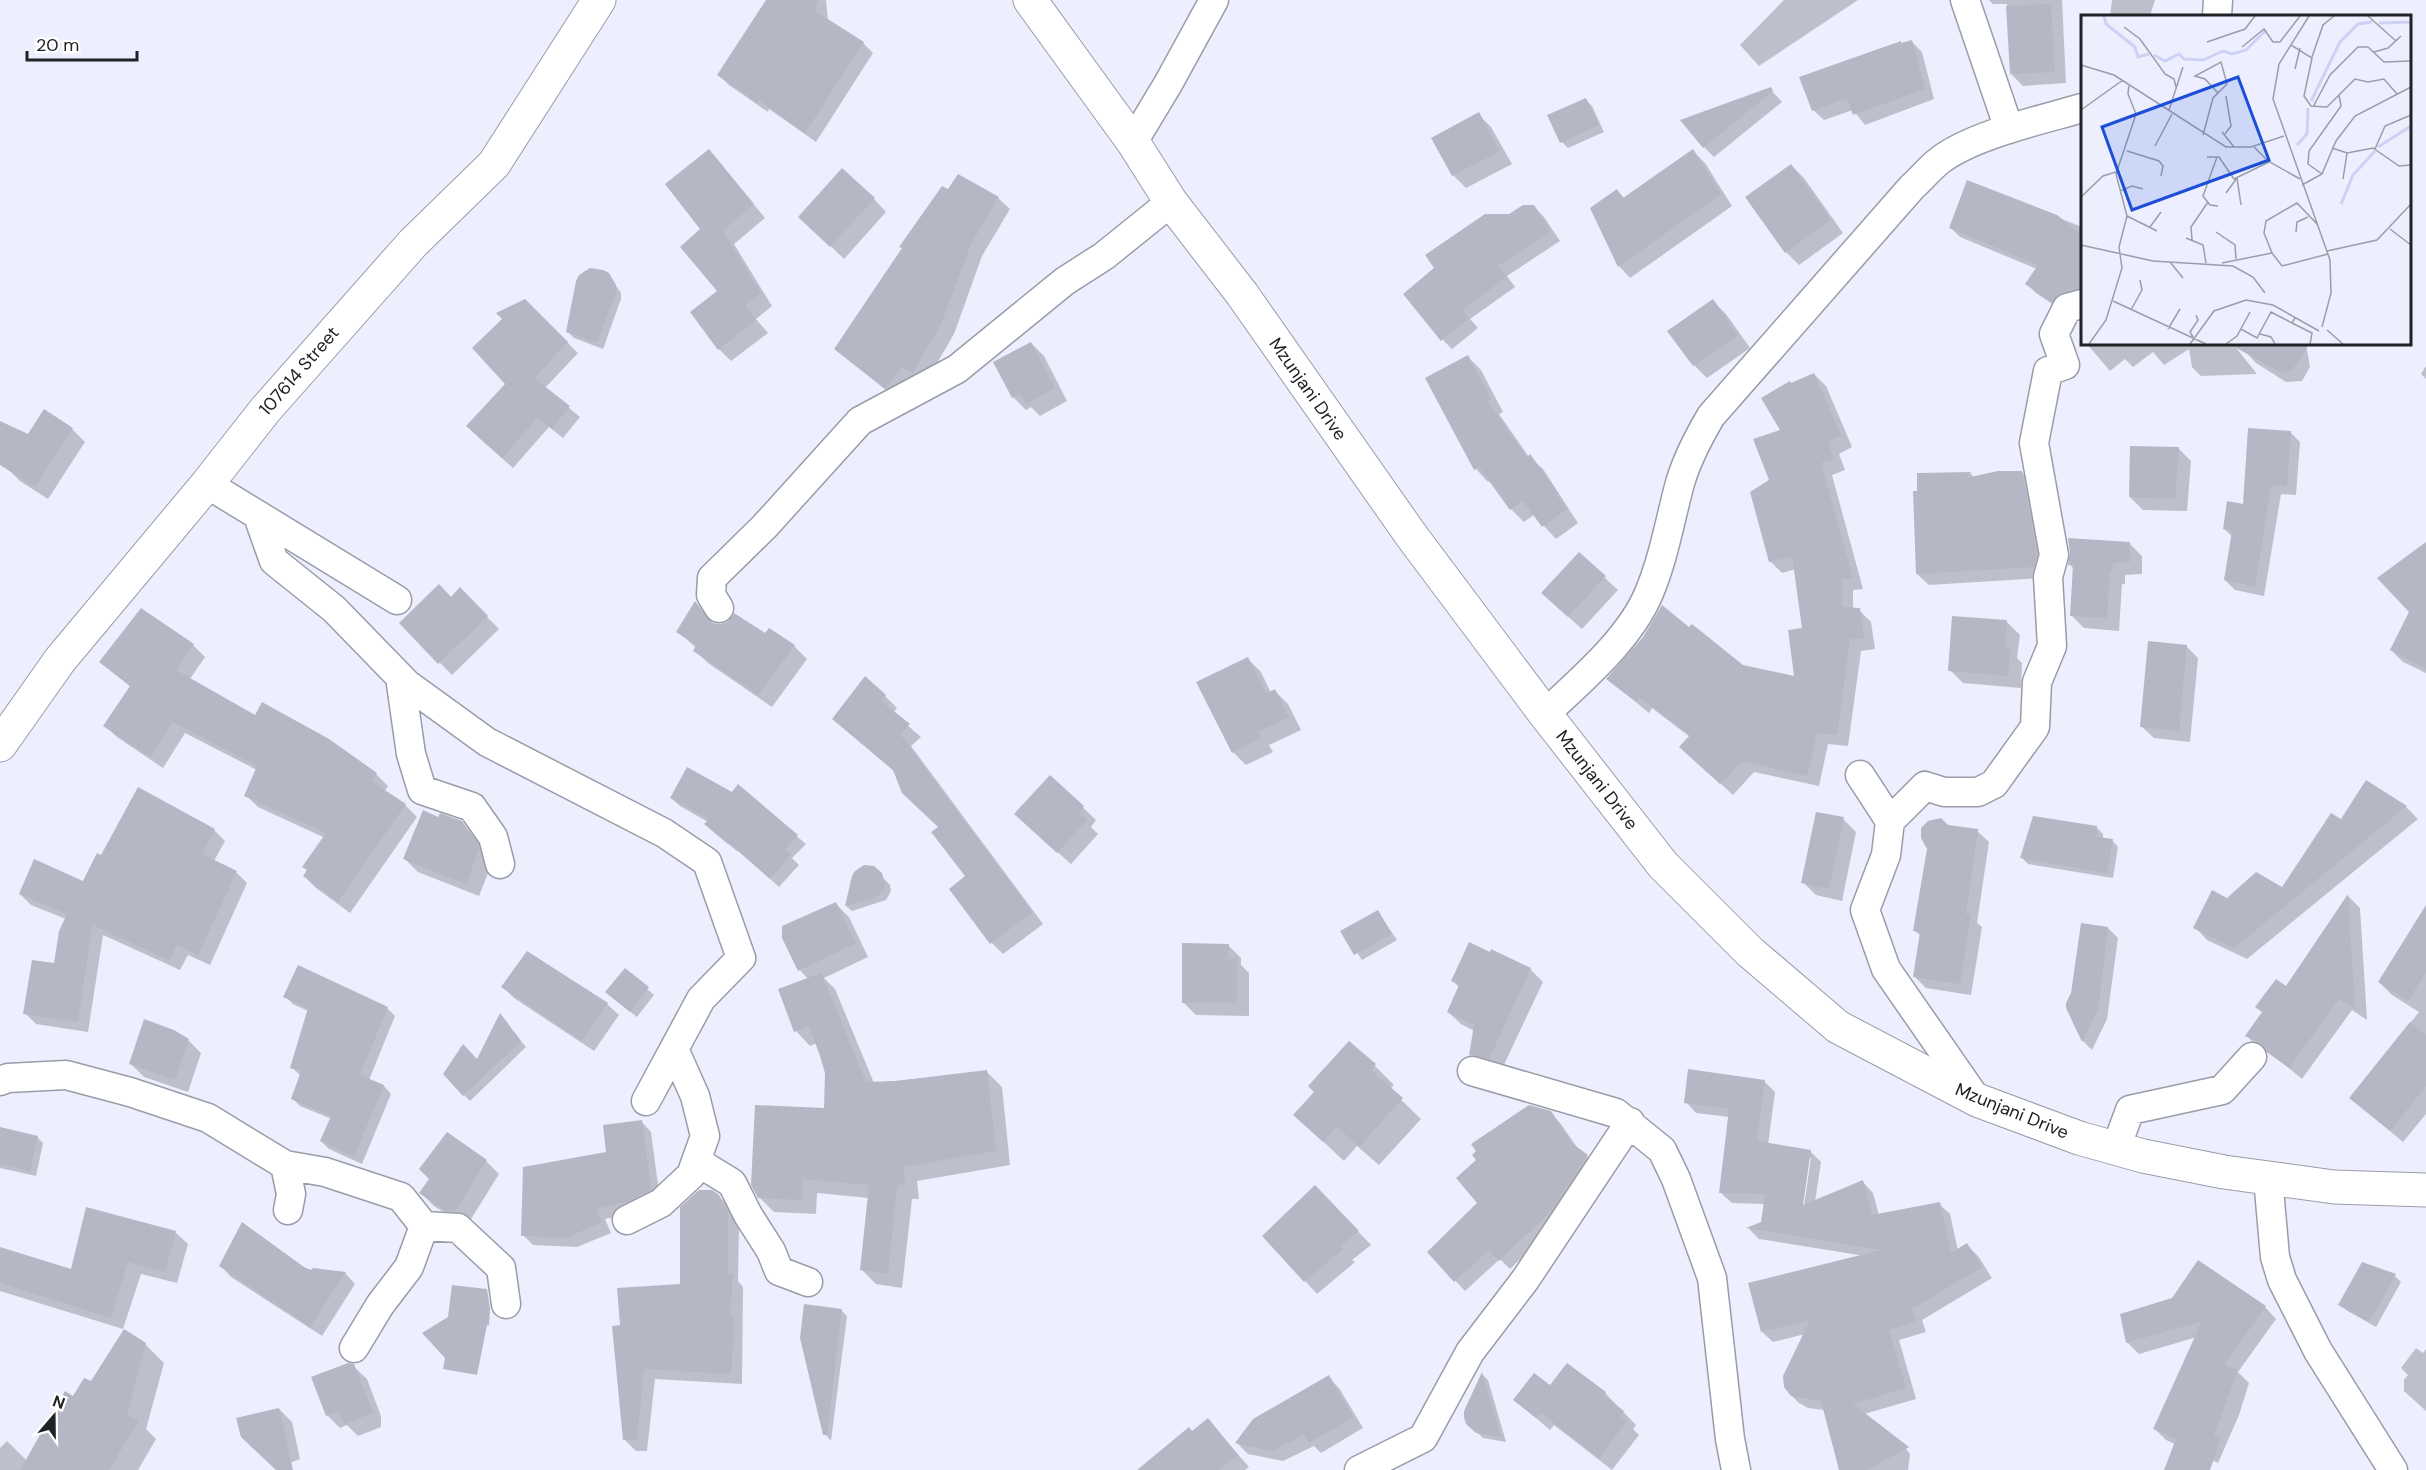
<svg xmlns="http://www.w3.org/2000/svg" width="2426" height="1470" font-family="'DM Sans',sans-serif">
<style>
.shadow{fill:#0003;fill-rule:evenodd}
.building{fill:#b5b7c5}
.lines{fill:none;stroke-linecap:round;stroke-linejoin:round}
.street-casing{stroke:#999ca9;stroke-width:31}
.secondary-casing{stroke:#999ca9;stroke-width:35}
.street{stroke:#fff;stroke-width:28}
.secondary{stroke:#fff;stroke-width:33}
.labels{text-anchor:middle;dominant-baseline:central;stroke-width:4.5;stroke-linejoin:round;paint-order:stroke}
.street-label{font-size:18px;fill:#212227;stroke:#fff}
.inset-river{fill:none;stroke:#cdd2f5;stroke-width:3}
.inset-road{fill:none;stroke:#9b9da8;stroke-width:1.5}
.view{fill:#1d4ed8;fill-opacity:0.15;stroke:#1d4ed8;stroke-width:3}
.inset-edge{fill:none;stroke:#212227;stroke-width:3}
</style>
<rect width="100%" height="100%" fill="#edeffe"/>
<path class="shadow" d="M768 0H826L828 21 863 43 873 53 816 142 769 109 768 112 729 85 719 75Z
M1784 0H1858L1759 66 1740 45Z
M1989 0H2062L2066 83 2023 86 2011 74 2007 4H1993Z
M2112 0H2155L2150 16H2110Z
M1911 41 1922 52 1934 99 1865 125 1853 110 1824 120 1813 110 1902 44Z
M1770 89 1782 102 1714 157 1704 147Z
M1586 100 1592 106 1604 132 1568 148 1562 142 1549 116Z
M1478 114 1491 127 1512 164 1466 188 1453 175Z
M709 151 765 218 734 244 772 306 756 319 768 333 731 361 719 349V291L702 229Z
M1693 151 1705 163 1732 206 1630 278 1619 266 1617 191 1625 199Z
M1791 165 1804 178 1843 233 1799 265 1786 252Z
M1968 182 2082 227V298L2061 310 2036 293 2027 284 2037 269 1960 237 1951 228Z
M948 191 998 198 1010 209 982 256 954 334 925 384 897 399 836 349Z
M874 199 886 212 844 259 813 229Z
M1534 207 1544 217 1560 241 1507 276 1515 287 1470 319 1478 328 1452 349 1443 340 1509 216Z
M608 274 621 293V299L603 349 574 338 568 332Z
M525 301 578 353 545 388 580 417 563 438 549 427 513 468 478 437 507 384Z
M1713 301 1726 314 1750 348 1707 378 1694 365 1669 332Z
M1031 343 1044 356 1067 401 1040 416 1031 407 1026 410 1013 397Z
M2087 344H2233L2257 374 2201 376 2192 367 2189 349 2164 365 2153 352 2133 367 2125 359 2110 371Z
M2257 344H2306L2310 367 2302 381 2286 382 2256 363 2246 352Z
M1468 357 1481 370 1503 412 1499 414 1529 457 1543 469 1578 523 1556 539 1534 515 1524 522 1511 509 1490 481 1488 482 1476 469 1427 378Z
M2426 366V379L2421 374Z
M1814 374 1826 386 1852 447 1839 454 1845 470 1832 475 1863 589 1853 590V609L1859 610 1871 622 1875 649 1861 651 1848 746 1828 744 1819 786 1754 772 1733 795 1693 758 1690 737 1652 708 1649 713 1608 679 1690 629 1743 666 1796 678 1804 630 1796 569 1782 573 1770 561V480L1791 384Z
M72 429 85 442 48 499 20 481 7 468Z
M2290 432 2300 442 2296 495 2281 494 2264 596 2235 590 2225 580 2233 537 2224 529 2244 506Z
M2178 448 2191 461 2187 511 2143 510 2130 497Z
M2022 472 2033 484 2044 578 1929 585 1917 574 1918 474 1970 473 1975 478Z
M2129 543 2142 556V574L2125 575V584H2122L2119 631 2084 628 2071 615 2074 569 2070 565Z
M1579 554 1618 590 1582 629 1556 606Z
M2426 569V673L2403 662 2391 650 2410 612Z
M460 590 499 629 452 675 401 623 451 599Z
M696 604 715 625 766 635 794 646 807 659 772 707 708 663 695 650 696 648 678 631Z
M2007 622 2020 635 2017 658 2022 663 2021 688 1963 683 1950 670Z
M193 645 205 657 190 679 256 717 376 774 388 786 384 792 405 805 417 817 350 913 316 888 304 876 325 838 258 807 246 795 257 770 185 733 163 768 117 737 105 726 131 687 101 662Z
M2186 646 2198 658 2190 742 2154 738 2142 727Z
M1248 659 1261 672 1271 693 1275 691 1288 704 1301 730 1269 745 1273 752 1246 765 1233 752Z
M885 696 897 708 893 713 921 737 911 746 1043 924 1003 954 992 943 967 877 944 831 895 772 834 719Z
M1051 777 1096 820 1091 827 1098 834 1071 864 1029 827Z
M2367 782 2406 807 2418 819 2247 959 2207 940 2195 927 2227 900 2283 889 2341 821Z
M738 786 806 844 792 858 799 865 779 887 739 850 738 852 715 833 708 822 680 806 671 798 732 794Z
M439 818 461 822 474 836 490 859 492 863 479 896 418 872 405 859Z
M1843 819 1856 832 1842 901 1816 895 1803 882Z
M1948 826 1977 831 1989 842 1977 923 1982 927 1971 995 1926 988 1914 976 1921 936 1915 931Z
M2097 828 2103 834V839L2112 840 2118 847 2113 878 2028 864 2022 858Z
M214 830 225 841 214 861 236 872 247 883 210 965 188 955 180 970 103 935 88 1032 36 1024 25 1013 55 965 66 919 31 905 20 894 84 883 102 857Z
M873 867 890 885 891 891 886 900 852 911 846 906Z
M2348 896 2360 908 2367 1020 2352 1010 2302 1079 2272 1054 2260 1049 2247 1036 2264 1013 2287 988Z
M836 904 849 917 868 957 824 978 835 989 874 1083 987 1072 1002 1087 1010 1165 917 1181 919 1199H912L902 1288 876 1284 861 1269 869 1198 817 1193 816 1214 774 1212 759 1197 826 1110V1073L817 1043 810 1046 796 1031 808 979 800 970Z
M1378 912 1397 940 1362 960 1343 932Z
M2108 928 2118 938 2107 1019 2092 1050 2083 1041 2068 1008Z
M2426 936V1114L2403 1142 2351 1098 2419 1012 2392 995 2379 982Z
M1228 945 1241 958V965L1249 973V1016L1196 1015 1183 1002Z
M299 967 387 1008 395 1016 369 1080 384 1086 391 1094 362 1164 329 1149 321 1141 332 1119 300 1106 292 1098 301 1076 291 1067 308 1011 293 1004 285 996Z
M1530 969 1543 982 1501 1071 1484 1067 1471 1054 1474 1031 1461 1024 1448 1012 1459 987 1453 981Z
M625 970 654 995 637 1017 613 998Z
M503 987 607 1004 619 1015 594 1051 514 998Z
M501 1016 526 1047 470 1101 464 1095 477 1061Z
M188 1040 201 1053 188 1092 144 1077 131 1064Z
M1374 1065 1394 1085 1390 1089 1421 1119 1379 1165 1357 1146 1344 1161 1295 1115Z
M1764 1081 1775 1092 1768 1145 1810 1151 1821 1162 1815 1202 1863 1182 1873 1193 1879 1215 1939 1204 1950 1214 1958 1251 1967 1245 1978 1256 1992 1278 1922 1320 1926 1332 1899 1340 1916 1399 1864 1414 1906 1449 1910 1454 1908 1470H1840L1825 1410 1808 1408 1799 1403 1788 1392 1805 1334 1773 1342 1762 1332 1865 1256 1759 1239 1749 1229 1762 1223 1765 1204 1732 1203 1721 1193 1729 1117 1696 1113 1686 1102ZM1808 1158H1811L1803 1213 1800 1212Z
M1550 1112 1560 1123 1579 1150 1597 1166 1562 1218 1510 1269 1500 1259 1465 1291 1429 1252 1479 1203 1478 1160Z
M641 1121 651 1132 660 1200 636 1212 605 1219 611 1233 577 1247 533 1245 523 1235Z
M0 1129 37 1137 43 1143 36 1176 0 1168Z
M486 1161 499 1174 468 1224 461 1223 434 1206 421 1193Z
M718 1196 730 1207 739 1224 738 1281 743 1287 742 1384 655 1379 647 1451H636L624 1439 622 1327 681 1285Z
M1328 1200 1371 1245 1352 1260 1355 1262 1317 1294 1305 1281Z
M175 1232 188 1244 177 1283 141 1274 123 1329 0 1291V1248L72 1271Z
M221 1266 345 1273 355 1284 322 1336 231 1277Z
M2395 1276 2401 1282 2376 1327 2346 1310 2340 1304Z
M2265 1307 2276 1319 2238 1372 2249 1383 2239 1415 2218 1463 2166 1440 2155 1429 2197 1337 2139 1354 2127 1342 2121 1315Z
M841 1310 847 1316 831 1441 825 1434Z
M145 1344 164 1363 146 1429 156 1439 138 1470H0V1448L7 1441 27 1461 74 1398Z
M2416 1348 2423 1353 2426 1349V1411L2404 1391V1380L2408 1375 2401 1368Z
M353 1366 367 1379 381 1416V1427L358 1436 347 1425 340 1428 327 1415Z
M1483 1375 1488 1380 1506 1442 1483 1438 1468 1423 1466 1411Z
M1328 1377 1339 1388 1363 1428 1321 1453 1314 1446 1283 1461 1248 1454 1237 1443Z
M1550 1387 1605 1393 1636 1425 1633 1429 1639 1435 1612 1470 1554 1425 1550 1430 1515 1400Z
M279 1409 292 1422 300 1459 276 1469Z
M1208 1420 1249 1467 1245 1470H1157Z"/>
<path class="building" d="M766 0H818L815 11 864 42 805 133 759 100 757 103 717 75Z
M2051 4 2055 72 2010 74 2006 6Z
M1912 40 1925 89 1853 115 1847 98 1812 111 1799 77 1901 41V43Z
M1771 87 1773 91 1703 148 1680 120Z
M1586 98 1599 125 1560 143 1547 115Z
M1479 112 1500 151 1452 176 1431 138Z
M709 149 754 204 723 231 761 293 745 306 756 320 718 350 690 312 717 291 680 247 700 229 665 184Z
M1693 149 1721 194 1618 267 1590 208 1617 189 1623 198Z
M1791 164 1831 220 1785 253 1745 197Z
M842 168 875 198 830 247 798 217Z
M958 174 999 197 971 244 942 322 913 373 902 367 885 389 834 349 902 248 899 247 942 186 948 189Z
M1967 180 2057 215 2082 235V288L2062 292 2051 302 2025 284 2038 265 1949 228Z
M1523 205H1534L1551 231 1498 266 1507 277 1462 309 1469 318 1441 341 1403 294 1434 268 1425 255 1485 214H1509Z
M590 268 603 270 609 273 616 285V292L597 343 566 332 576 281 579 275Z
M525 299 568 342 534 378 570 406 552 429 538 417 502 458 466 426 505 384 472 348 502 319 496 313Z
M1713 299 1738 335 1693 366 1667 331Z
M1031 342 1055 388 1026 404 1020 394 1012 398 993 362Z
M2229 344H2309L2295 366 2291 370 2280 372Z
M1468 355 1491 399 1487 401 1527 457 1530 454 1559 494H1556L1567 509 1542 527 1523 501 1510 510 1479 467 1474 470 1425 378Z
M1814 373 1841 435 1828 442 1834 459 1821 463 1853 578 1842 579V607L1860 608 1864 638 1850 639 1837 735 1817 733 1807 776 1742 761 1720 784 1679 747 1690 735 1640 698 1636 702 1606 679 1643 637 1662 605 1689 627 1692 624 1743 665 1794 676 1788 630 1802 628 1792 556 1769 562 1750 492 1769 480 1753 439 1780 430 1761 398 1790 381 1791 383Z
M44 409 73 428 35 487 0 465V421L28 434Z
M2248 428 2291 431 2287 486 2271 485 2255 587 2224 580 2232 531 2223 529 2227 501 2243 504Z
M2130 446 2179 447 2175 499 2129 497Z
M1998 471H2022L2037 554 2034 567 1916 574 1913 491H1917V473L1971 472 1966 478Z
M2068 538 2130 542V562L2113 563 2112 572 2110 571 2107 618 2070 616 2073 565H2068L2070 553Z
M2426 542V669L2390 650 2409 612 2377 578Z
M1579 552 1606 576 1568 617 1541 593Z
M439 584 451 597 460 587 488 616 438 664 399 623Z
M695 601 712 623 720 624 727 622 734 613 765 633 769 628 795 645 758 695 693 651 696 645 676 632Z
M141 608 194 644 176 670 255 715 262 702 329 739 377 773 371 781 406 804 338 902 303 876 307 870 302 867 326 833 244 796 257 766 173 722 151 757 103 726 130 686 99 662Z
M1952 616 2007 620 2005 648 2010 649 2008 676 1948 671Z
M2148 641 2187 645 2179 731 2140 727Z
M1248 657 1266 694 1275 689 1289 717 1258 732 1261 738 1232 753 1196 682Z
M865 676 886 695 881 701 910 724 900 734 1032 912 990 944 949 889 965 876 931 832 938 827 902 793 893 770 832 719Z
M687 767 732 792 738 784 798 835 784 850 791 855 770 879 729 843 728 844 704 824 709 819 670 798Z
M1050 775 1084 806 1079 813 1087 820 1057 853 1014 814Z
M2366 780 2407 806 2234 948 2193 928 2212 890 2227 898 2256 872 2282 887 2331 813 2341 819Z
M138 787 215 829 202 854 237 871 198 955 177 945 169 960 92 925 78 1022 23 1014 32 960 54 963 59 931 67 914 19 894 34 859 83 881 97 853 101 855Z
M423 810 438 817 440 813 462 821 478 844 479 850 466 884 403 859Z
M1816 812 1844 817 1829 889 1801 883Z
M2033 816 2097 826V837L2113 839 2107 873 2020 858Z
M1941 818 1948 825 1978 829 1966 914H1971L1960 984 1913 977 1920 932 1913 931 1927 849 1921 838V828L1928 821Z
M864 865 874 866 882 873 885 884 884 890 875 898 845 906 852 876 855 871Z
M2348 894 2355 1009 2339 999 2289 1068 2268 1053 2263 1044 2245 1036 2262 1012 2255 1007 2276 979 2286 986Z
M836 902 856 943 798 971 782 938V926Z
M2426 905V972L2408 1001 2378 982Z
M1378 910 1392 934 1354 955 1340 931Z
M2081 923 2108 927 2098 1009 2082 1042 2066 1008V1003L2071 993Z
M1469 942 1490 952 1491 949 1531 968 1489 1059 1469 1055 1474 1025 1447 1012 1459 985 1451 981Z
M1182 943 1229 944 1228 959 1237 958V1003H1182Z
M527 951 608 1003 582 1041 501 987Z
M298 965 388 1007 360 1075 384 1085 354 1157 320 1141 331 1116 291 1099 301 1071 290 1068 308 1008 283 997Z
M625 968 649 987 630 1012 605 992Z
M821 973 866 1082 896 1081 987 1070 996 1151 903 1167 905 1184 897 1185 888 1274 860 1270 869 1185 803 1179 802 1200 758 1198 751 1185 755 1105 824 1108 825 1073 820 1056 809 1026 794 1032 778 989Z
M500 1013 521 1041 463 1096 443 1074 463 1044 477 1059Z
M144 1019 174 1030 189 1039 175 1080 129 1064Z
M2410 1022 2426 1035V1086L2390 1131 2349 1098Z
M1349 1041 1376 1064 1371 1070 1403 1098 1359 1147 1337 1127 1323 1142 1293 1115 1314 1092 1308 1086Z
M1688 1069 1765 1080 1757 1141 1811 1150 1803 1205 1863 1180 1872 1215 1940 1202 1951 1253 1967 1243 1982 1267 1912 1309 1916 1321 1889 1330 1906 1388 1853 1404 1909 1447 1867 1470H1839L1821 1401 1791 1396 1784 1387 1783 1376 1810 1320 1761 1332 1748 1283 1881 1250 1746 1228 1761 1222 1765 1194 1719 1193 1729 1109 1684 1103Z
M1529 1105 1551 1111 1573 1144 1588 1155 1553 1209 1499 1261 1489 1250 1454 1282 1427 1252 1477 1203 1456 1178 1476 1160 1472 1155 1476 1151 1471 1144Z
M642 1120 651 1190 626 1202 596 1209 602 1222 566 1238 521 1236 523 1167 606 1152 603 1125Z
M0 1127 38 1136 30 1171 0 1164Z
M447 1132 487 1160 455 1211H446L419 1193 429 1179 419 1169Z
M1315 1185 1359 1231 1340 1246 1343 1249 1304 1282 1262 1236Z
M699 1190H712L719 1195 728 1212V1274H733L730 1317H733L734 1332 731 1374 644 1369 637 1440H623L612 1326 620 1325 617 1288 680 1284V1207Z
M86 1207 176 1231 165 1272 128 1262 111 1318 0 1283V1247L71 1269Z
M242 1222 304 1267 311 1270 313 1268 346 1272 310 1327 219 1266Z
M2198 1260 2266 1306 2224 1365 2238 1370 2214 1435 2221 1438 2210 1470H2164L2176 1439 2153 1429 2202 1321 2126 1343 2120 1314 2172 1298Z
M2362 1262 2396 1274 2369 1322 2338 1305Z
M452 1285 487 1289 490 1308 489 1325H487L477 1375 443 1369 445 1358 422 1333 448 1317Z
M804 1304 842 1309 827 1435H823L800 1338Z
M124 1329 146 1343 127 1415 139 1420 109 1470H20L65 1391 73 1396 84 1378 91 1381Z
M348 1363 354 1364 373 1413 344 1424 339 1411 326 1416 311 1377Z
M1567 1363 1606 1392 1604 1396 1624 1411 1620 1416 1627 1421 1599 1458 1541 1413 1536 1418 1513 1400 1534 1373 1550 1385Z
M1482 1372 1501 1437 1476 1433 1466 1424 1464 1417V1411Z
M1329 1375 1353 1417 1309 1443 1304 1435 1272 1451 1235 1443 1253 1419Z
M279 1408 293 1470H276L241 1437 236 1418Z
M1208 1418 1238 1455 1219 1470H1137L1189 1427 1192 1431Z"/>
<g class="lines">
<g class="street-casing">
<path id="street" d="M1965 0 2009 129
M2217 16 2218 0
M1133 142 1168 84 1214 0
M207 484 397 600
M258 516 274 561 334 609 407 684 487 742 664 833 707 862 741 958 701 999 646 1101
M719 608 711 595 712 578 765 526 860 421 957 369 1065 281 1104 256 1171 202
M400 677 411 754 422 790 472 807 493 837 500 864
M1545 714C1581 680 1630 639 1649 593 1664 557 1670 520 1680 483 1687 459 1698 438 1711 416L1912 187C1921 179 1929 169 1939 161 1972 135 2041 120 2082 108
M1860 775 1890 821 1886 855 1865 910 1886 969 1977 1100
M1890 821 1925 786 1944 792H1978L1994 784 2035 727 2037 682 2052 646 2048 577 2054 555 2034 443 2048 371 2065 365 2054 334 2067 308 2082 304
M1472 1071 1616 1113 1662 1150 1676 1179 1712 1278 1730 1439 1736 1470
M0 1081 8 1078 66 1075 130 1092 208 1118 285 1165 291 1194 288 1210
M2116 1148 2130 1110 2222 1090 2252 1057
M696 1161 732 1183 748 1215 771 1251 779 1271 808 1282
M285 1165 325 1172 401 1197 424 1226 409 1267 380 1305 354 1348
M2268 1178 2275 1257 2282 1280 2318 1351 2393 1470
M627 1220 661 1203 691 1175 705 1136 695 1096 674 1049
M424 1226 458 1228 501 1268 506 1304
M1359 1470 1423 1438 1470 1352 1525 1280 1630 1122"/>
</g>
<g class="secondary-casing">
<path id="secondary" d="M1030 0 1133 142 1171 202 1242 294 1411 535 1545 714 1663 865 1750 952 1838 1027 1977 1100 2079 1138 2143 1156 2224 1172 2334 1187 2426 1190
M0 745 60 660 207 484 266 409 413 243 494 164 599 0"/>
</g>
<use href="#street" class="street"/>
<use href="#secondary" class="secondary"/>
</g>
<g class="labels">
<g class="street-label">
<text transform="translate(299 371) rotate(-49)">107614 Street</text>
<text transform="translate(1308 389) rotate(55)">Mzunjani Drive</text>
<text transform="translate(1597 780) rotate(52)">Mzunjani Drive</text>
<text transform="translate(2012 1111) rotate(22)">Mzunjani Drive</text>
</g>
</g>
<g transform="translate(2081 15)">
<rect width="330" height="330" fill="#edeffe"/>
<path class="inset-river" d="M23 1 25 9 54 32 57 42 68 39M298 8 330 7M73 40 84 46 98 39 103 44 122 45 142 36 151 39 165 35 185 15M230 86 259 27 277 9 291 7M216 130 226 119 227 93M297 132 330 111M260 189 272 160 294 136"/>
<path class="inset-road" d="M228 1 198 49 192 84 249 245 250 278 241 312M287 1 315 26M43 12 59 24 84 59 93 64 95 72M126 27 164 14 174 1M210 30 231 43 223 81 230 91 246 92 274 64 287 67 303 64 316 79M161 32 183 14 192 27H199L219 1M293 37 307 33 320 21M231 42 242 10 253 1M0 50 33 60 145 132H170L203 121M214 54 219 33M232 92 249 60 277 32H287L303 47 330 46M0 95 42 65M88 95 102 52M141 117 153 132M144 119 150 111 145 81M122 120 132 83 146 69 140 47 114 61 124 64 137 78M74 131 91 99M173 132 187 146 219 164M251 133 266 138 292 133 318 151 330 150M294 134 304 111 330 100M46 136 78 146 82 151 80 161M126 142H138L153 164 188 147M136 142 122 181 129 190 137 191M241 159 227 149 228 136 260 91 258 80M262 164 266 138M221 170 241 159 255 126 274 101 330 72M39 176 51 171 62 174M145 178 156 163 160 190M0 182 22 161 35 157M46 201 76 216M69 212 80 197M309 214 330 230M135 217 154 230 155 244M215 217 216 207 227 202M105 223 122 230 125 248M111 225 110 212 127 187M0 230 72 246 152 251 172 262 184 278M246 236 296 225 330 189M191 238 201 251 247 239M89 247 102 263M141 248 191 238 183 218 185 206 216 188 237 210M32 286 125 329M50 295 61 275 59 265M211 308 231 318 229 329M87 314 99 294M160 314 176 323 190 297 211 308 214 303M246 315 262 329M179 319 190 322 194 329M112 322 109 317 117 305 115 300M8 329 25 305 41 253 38 232 46 201 35 159 55 99 47 79 48 69M109 329 133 296 165 285 192 290 238 316M145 329 156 321 169 297"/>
<path class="view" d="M157 62 188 145 51 195 21 112Z"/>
<rect width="330" height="330" class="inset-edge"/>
</g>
<g transform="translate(54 1416) rotate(20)" stroke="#ffffff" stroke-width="4.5" paint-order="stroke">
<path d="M0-4.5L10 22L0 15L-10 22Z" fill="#212227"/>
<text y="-9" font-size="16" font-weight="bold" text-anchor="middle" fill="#212227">N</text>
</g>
<path d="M27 51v9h110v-9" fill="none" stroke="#212227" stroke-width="3"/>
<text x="36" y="51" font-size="18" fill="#212227" stroke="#ffffff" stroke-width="4.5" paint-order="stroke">20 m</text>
</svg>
